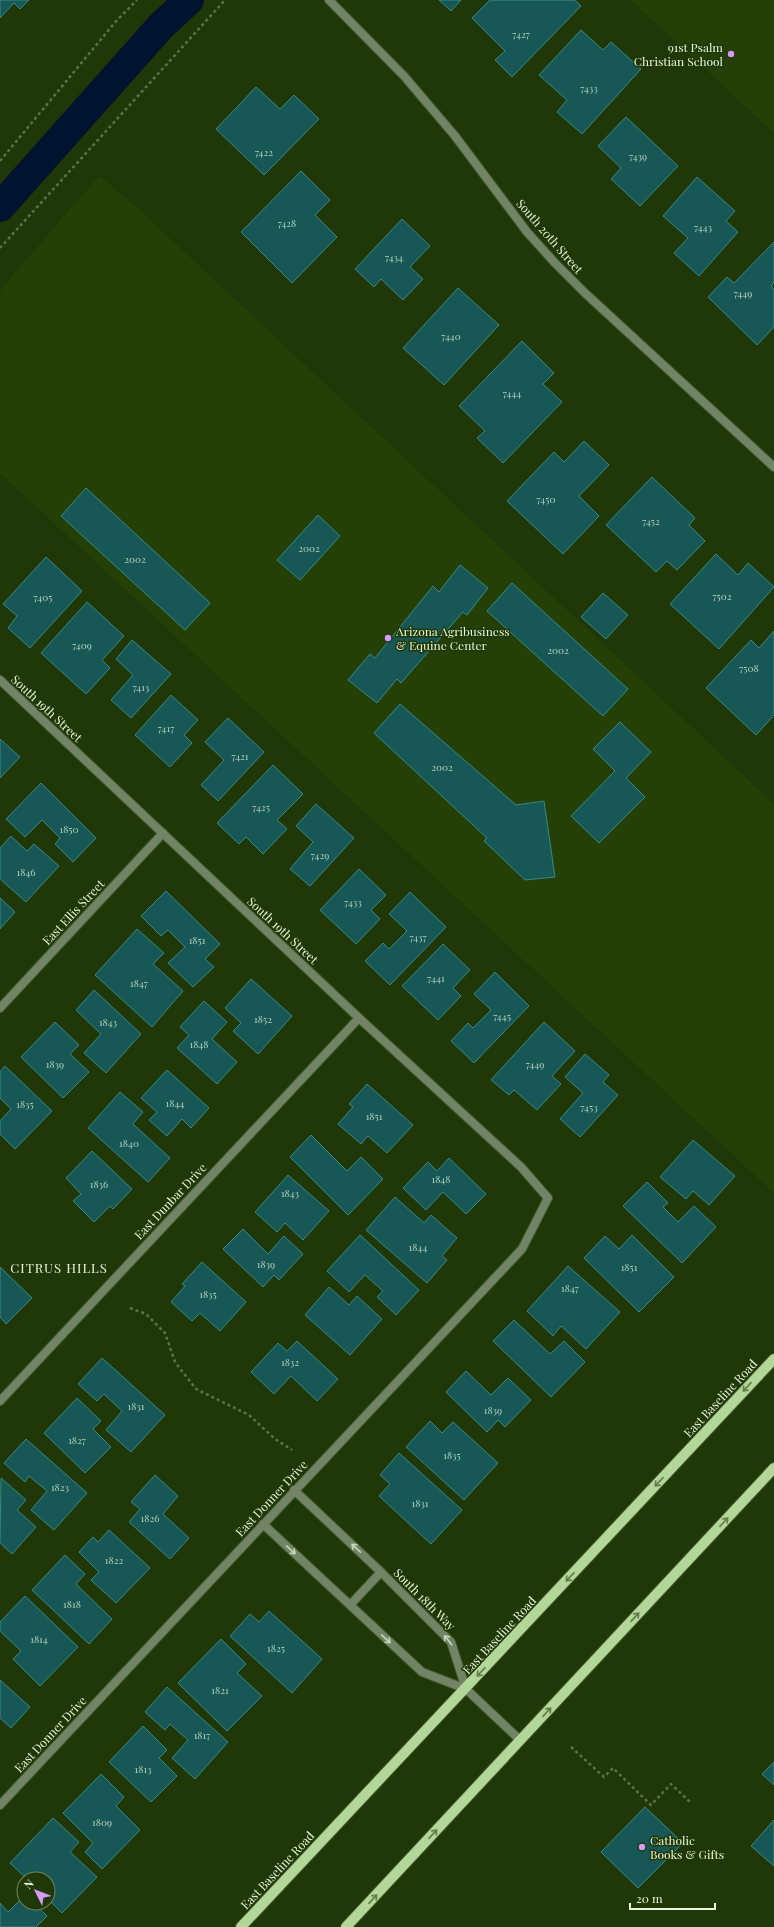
<svg xmlns="http://www.w3.org/2000/svg" width="774" height="1927" font-family="'Playfair Display',serif">
<style>
.built{fill:#254006}
.lines{fill:none;stroke-linecap:round;stroke-linejoin:round}
.canal{stroke:#00132f;stroke-width:30}
.building{fill:#175856;stroke:#398986}
.minor-casing{stroke:#405729;stroke-width:10}
.primary-casing{stroke:#405729;stroke-width:12}
.path{stroke:#5d7248;stroke-width:2.5;stroke-dasharray:3 3;stroke-linecap:butt}
.minor{stroke:#728366;stroke-width:8}
.primary{stroke:#b3d699;stroke-width:10}
.oneway{stroke:#627f49}
.oneway2{stroke:#c5d5b9}
.poi-dot{fill:#d69bf9;stroke:#203807;stroke-width:1.5}
.labels{text-anchor:middle;dominant-baseline:central;stroke-width:3;stroke-linejoin:round;paint-order:stroke}
.number-label{font-size:10px;fill:#b4d0bb}
.poi-label{font-size:12px;fill:#e8f8dd;stroke:#203807;text-anchor:start}
.street-label{font-size:12px;fill:#e8f8dd;stroke:#203807}
.neighbourhood-label{font-size:13px;letter-spacing:1px;fill:#e8f8dd;stroke:#203807}
</style>
<rect width="100%" height="100%" fill="#203807"/>
<path class="built" d="M631 0H774V133L746 107Z
M99 176 132 203 774 804V1193L0 473V290Z"/>
<g class="lines">
<path class="canal" d="M0 207 161 26 189 0"/>
</g>
<path class="building" d="M0 0H29L20 9 14 3 0 18Z
M439 0H461L451 11Z
M490 0H575L581 6 512 77 495 60 505 51 472 18Z
M581 30 603 50 611 42 641 69 582 134 557 112 567 100 539 75Z
M256 87 280 109 294 95 319 119 264 175 216 129Z
M626 117 678 166 640 206 611 179 621 168 598 146Z
M301 171 330 200 315 215 337 237 292 283 241 232Z
M697 177 735 211 726 221 738 232 699 276 674 253 688 238 663 216Z
M402 219 430 246 410 267 423 279 403 300 381 279 374 287 355 269Z
M774 242V283L771 286 774 289V327L757 345 708 297 727 277 734 283Z
M458 288 499 325 444 385 403 348Z
M522 341 554 373 543 384 562 402 503 463 477 438 485 431 459 406Z
M584 441 609 465 579 496 599 516 563 554 507 501 554 452 564 462Z
M652 477 695 518 689 525 705 541 677 570 667 561 656 572 606 525Z
M86 488 210 603 185 630 61 516Z
M318 515 340 536 300 580 277 560Z
M716 554 738 575 748 563 774 587 719 649 670 604Z
M46 557 82 591 30 648 8 628 17 616 3 604Z
M460 565 488 588 467 615 463 612 401 683 397 679 377 703 348 680 370 654 375 658 433 586 439 592Z
M512 583 628 689 603 716 487 611Z
M603 593 628 615 606 639 581 617Z
M87 602 124 636 102 660 110 668 86 694 41 653Z
M774 631V715L756 735 706 688 751 640 759 648Z
M132 640 171 674 131 718 111 700 133 675 116 659Z
M171 695 198 720 184 735 192 743 170 767 135 735Z
M400 704 516 805 544 801 555 877 525 880 484 841 487 838 374 733Z
M228 718 264 752 218 801 201 785 224 760 205 742Z
M620 722 651 752 626 778 645 797 599 843 571 816 615 771 593 749Z
M0 739 20 757 0 778Z
M273 765 303 794 277 820 287 829 263 854 246 837 239 844 217 823Z
M41 783 96 838 73 862 55 844 60 838 42 820 25 837 6 819Z
M316 804 354 838 310 886 290 869 313 842 296 826Z
M11 836 27 851 34 844 59 866 26 902 0 879V848Z
M359 869 386 895 371 910 380 919 356 944 320 910Z
M166 891 220 944 205 959 214 967 193 987 168 963 185 947 168 930 161 936 141 916Z
M410 892 446 927 390 985 365 961 383 943 389 949 407 931 389 914Z
M0 898 15 912 0 929Z
M137 929 164 953 153 964 183 991 152 1027 95 975Z
M443 944 470 970 453 988 461 996 438 1020 402 986Z
M495 972 529 1006 474 1063 451 1041 468 1023 473 1028 491 1010 474 994Z
M251 979 292 1016 258 1054 233 1031 241 1023 225 1008Z
M94 990 141 1034 106 1073 84 1053 101 1034 76 1010Z
M204 1001 227 1022 212 1039 237 1062 217 1084 177 1048 189 1035 180 1027Z
M55 1022 79 1045 70 1054 89 1072 63 1098 21 1057Z
M544 1022 575 1051 552 1076 561 1084 537 1110 514 1090 509 1095 491 1080Z
M585 1054 609 1075 603 1082 618 1095 580 1137 560 1119 583 1093 565 1077Z
M5 1066 52 1111 15 1149 0 1134V1121L11 1109 0 1098V1072Z
M167 1070 209 1108 191 1128 182 1119 167 1136 149 1120 157 1112 141 1098Z
M367 1084 413 1125 387 1153 368 1136 361 1144 338 1124 353 1107 349 1104Z
M120 1092 143 1112 133 1124 170 1158 148 1182 88 1128Z
M311 1135 347 1171 361 1157 383 1179 348 1215 290 1157Z
M693 1140 735 1176 709 1205 693 1191 686 1199 660 1177Z
M92 1151 132 1189 113 1209 110 1206 94 1222 73 1201 81 1194 66 1178Z
M449 1158 486 1194 466 1214 443 1192 426 1210 403 1188 428 1162 437 1171Z
M288 1175 329 1211 303 1240 285 1223 277 1232 255 1212Z
M647 1182 668 1203 663 1207 678 1222 694 1206 716 1227 682 1263 623 1206Z
M395 1197 424 1223 431 1215 457 1238 442 1256 447 1260 427 1283 366 1230Z
M243 1229 268 1254 284 1236 303 1254 279 1280 274 1275 263 1287 223 1249Z
M360 1235 419 1290 396 1315 377 1297 383 1291 365 1275 349 1292 327 1271Z
M632 1235 674 1277 639 1312 584 1258 605 1236 619 1249Z
M202 1262 246 1302 220 1331 200 1313 192 1321 171 1302 185 1286 182 1284Z
M568 1266 620 1312 586 1349 561 1326 553 1336 527 1311Z
M0 1267 32 1298 6 1324 0 1317Z
M329 1287 349 1305 357 1296 382 1319 350 1355 305 1315Z
M514 1320 550 1354 564 1341 585 1362 551 1397 493 1341Z
M297 1341 338 1379 317 1401 291 1376 274 1394 251 1372 278 1343 287 1351Z
M102 1358 165 1415 131 1452 106 1430 122 1411 104 1394 97 1401 78 1384Z
M466 1371 491 1395 508 1378 531 1400 505 1427 498 1420 487 1432 446 1392Z
M77 1398 101 1421 93 1429 111 1447 85 1473 44 1433Z
M430 1421 442 1433 453 1422 498 1463 464 1500 406 1447Z
M26 1439 87 1493 54 1530 31 1510 47 1491 29 1476 25 1482 4 1463Z
M399 1453 462 1510 431 1544 379 1496 390 1484 380 1475Z
M155 1475 178 1496 163 1514 189 1538 170 1559 129 1522 140 1509 131 1502Z
M1 1478 26 1500 17 1510 36 1527 12 1554 0 1543Z
M109 1530 150 1568 116 1603 91 1580 99 1572 79 1552 93 1537 98 1542Z
M65 1555 85 1574 76 1584 112 1619 89 1644 32 1590Z
M25 1596 78 1647 40 1686 13 1659 21 1651 0 1631V1622Z
M269 1611 322 1659 292 1693 230 1636 250 1614 259 1622Z
M221 1639 246 1664 237 1673 262 1696 227 1731 178 1683Z
M0 1680 30 1707 11 1728 0 1718Z
M167 1687 228 1742 195 1779 172 1758 188 1740 170 1724 165 1730 145 1712Z
M143 1726 167 1750 159 1758 177 1776 151 1802 109 1762Z
M774 1762V1785L762 1774Z
M101 1774 124 1797 116 1806 140 1830 102 1869 85 1852 93 1843 63 1813Z
M645 1807 683 1843 638 1888 601 1852Z
M53 1818 79 1842 70 1852 97 1877 62 1913 48 1899V1879H27L10 1863Z
M774 1820V1866L751 1846Z
M24 1896V1903H34L47 1916 36 1927H0V1903L8 1912Z"/>
<g class="lines">
<g class="minor-casing">
<path id="minor" d="M329 0 404 76 455 136 527 232 555 263 585 293 774 467
M0 680 359 1018 521 1167 548 1198 522 1249 0 1805
M0 1008 163 833
M0 1401 359 1018
M294 1490 381 1572 451 1642 466 1689
M263 1524 422 1672 466 1689 520 1740
M350 1605 381 1572"/>
</g>
<g class="primary-casing">
<path id="primary" d="M241 1927 774 1359
M346 1927 774 1468"/>
</g>
<path class="path" d="M0 161 117 20 137 0
M0 248 225 0
M130 1308 146 1314 165 1333 175 1362 196 1389 249 1415 275 1439 292 1450
M571 1747 604 1777 613 1768 651 1805 671 1784 690 1802"/>
<use href="#minor" class="minor"/>
<use href="#primary" class="primary"/>
</g>
<defs><path id="oneway-shaft" d="M-6 0H5M1.5-3L5.5 0L1.5 3" fill="none" stroke-width="1.6" stroke-linecap="round" stroke-linejoin="round"/></defs>
<g class="oneway">
<use href="#oneway-shaft" transform="translate(747 1387) rotate(133)"/>
<use href="#oneway-shaft" transform="translate(659 1482) rotate(133)"/>
<use href="#oneway-shaft" transform="translate(724 1522) rotate(-47)"/>
<use href="#oneway-shaft" transform="translate(570 1577) rotate(133)"/>
<use href="#oneway-shaft" transform="translate(635 1617) rotate(-47)"/>
<use href="#oneway-shaft" transform="translate(481 1672) rotate(133)"/>
<use href="#oneway-shaft" transform="translate(547 1712) rotate(-47)"/>
<use href="#oneway-shaft" transform="translate(433 1834) rotate(-47)"/>
<use href="#oneway-shaft" transform="translate(373 1899) rotate(-47)"/>
</g>
<g class="oneway2">
<use href="#oneway-shaft" transform="translate(356 1548) rotate(-137)"/>
<use href="#oneway-shaft" transform="translate(291 1550) rotate(43)"/>
<use href="#oneway-shaft" transform="translate(386 1639) rotate(43)"/>
<use href="#oneway-shaft" transform="translate(448 1640) rotate(-129)"/>
</g>
<g class="poi-dot">
<circle cx="731" cy="54" r="4"/>
<circle cx="388" cy="638" r="4"/>
<circle cx="642" cy="1847" r="4"/>
</g>
<g class="labels">
<g class="number-label">
<text x="521" y="34">7427</text>
<text x="589" y="88">7433</text>
<text x="264" y="152">7422</text>
<text x="638" y="156">7439</text>
<text x="287" y="223">7428</text>
<text x="703" y="227">7443</text>
<text x="394" y="257">7434</text>
<text x="743" y="293">7449</text>
<text x="451" y="336">7440</text>
<text x="512" y="393">7444</text>
<text x="546" y="499">7450</text>
<text x="651" y="521">7452</text>
<text x="309" y="548">2002</text>
<text x="135" y="559">2002</text>
<text x="722" y="596">7502</text>
<text x="43" y="597">7405</text>
<text x="82" y="645">7409</text>
<text x="558" y="650">2002</text>
<text x="749" y="668">7508</text>
<text x="141" y="687">7413</text>
<text x="166" y="728">7417</text>
<text x="240" y="756">7421</text>
<text x="442" y="767">2002</text>
<text x="261" y="807">7425</text>
<text x="69" y="829">1850</text>
<text x="320" y="855">7429</text>
<text x="26" y="872">1846</text>
<text x="353" y="902">7433</text>
<text x="418" y="937">7437</text>
<text x="197" y="940">1851</text>
<text x="436" y="978">7441</text>
<text x="139" y="983">1847</text>
<text x="502" y="1016">7445</text>
<text x="263" y="1019">1852</text>
<text x="108" y="1022">1843</text>
<text x="199" y="1044">1848</text>
<text x="55" y="1064">1839</text>
<text x="535" y="1064">7449</text>
<text x="175" y="1103">1844</text>
<text x="25" y="1104">1835</text>
<text x="589" y="1107">7453</text>
<text x="374" y="1116">1851</text>
<text x="129" y="1143">1840</text>
<text x="441" y="1179">1848</text>
<text x="99" y="1184">1836</text>
<text x="290" y="1193">1843</text>
<text x="418" y="1247">1844</text>
<text x="266" y="1264">1839</text>
<text x="629" y="1267">1851</text>
<text x="570" y="1288">1847</text>
<text x="208" y="1294">1835</text>
<text x="290" y="1362">1832</text>
<text x="136" y="1406">1831</text>
<text x="493" y="1410">1839</text>
<text x="77" y="1440">1827</text>
<text x="452" y="1455">1835</text>
<text x="60" y="1487">1823</text>
<text x="420" y="1503">1831</text>
<text x="150" y="1518">1826</text>
<text x="114" y="1560">1822</text>
<text x="72" y="1604">1818</text>
<text x="39" y="1639">1814</text>
<text x="276" y="1648">1825</text>
<text x="220" y="1690">1821</text>
<text x="202" y="1735">1817</text>
<text x="143" y="1769">1813</text>
<text x="102" y="1822">1809</text>
</g>
<g class="poi-label">
<text x="723" y="47" text-anchor="end">91st Psalm<tspan x="723" dy="14">Christian School</tspan></text>
<text x="396" y="631">Arizona Agribusiness<tspan x="396" dy="14">&amp; Equine Center</tspan></text>
<text x="650" y="1840">Catholic<tspan x="650" dy="14">Books &amp; Gifts</tspan></text>
</g>
<g class="street-label">
<text transform="translate(550 236) rotate(49)">South 20th Street</text>
<text transform="translate(47 708) rotate(43)">South 19th Street</text>
<text transform="translate(73 912) rotate(-47)">East Ellis Street</text>
<text transform="translate(283 930) rotate(43)">South 19th Street</text>
<text transform="translate(170 1201) rotate(-47)">East Dunbar Drive</text>
<text transform="translate(720 1398) rotate(-47)">East Baseline Road</text>
<text transform="translate(271 1498) rotate(-47)">East Donner Drive</text>
<text transform="translate(425 1599) rotate(45)">South 18th Way</text>
<text transform="translate(499 1635) rotate(-47)">East Baseline Road</text>
<text transform="translate(50 1734) rotate(-47)">East Donner Drive</text>
<text transform="translate(277 1870) rotate(-47)">East Baseline Road</text>
</g>
<g class="neighbourhood-label">
<text x="59" y="1267">CITRUS HILLS</text>
</g>
</g>
<g transform="translate(36 1891) rotate(313)"><circle r="19" fill="#203807" stroke="#70855d"/>
<path d="M0-3L7 15L0 10L-7 15Z" fill="#d69bf9"/>
<text y="-6" font-size="11" font-weight="bold" text-anchor="middle" fill="#e8f8dd">N</text>
</g>
<path d="M630 1903v6h85v-6" fill="none" stroke="#e8f8dd" stroke-width="2"/>
<text x="636" y="1903" font-size="12" fill="#e8f8dd" stroke="#203807" stroke-width="3" paint-order="stroke">20 m</text>
</svg>
